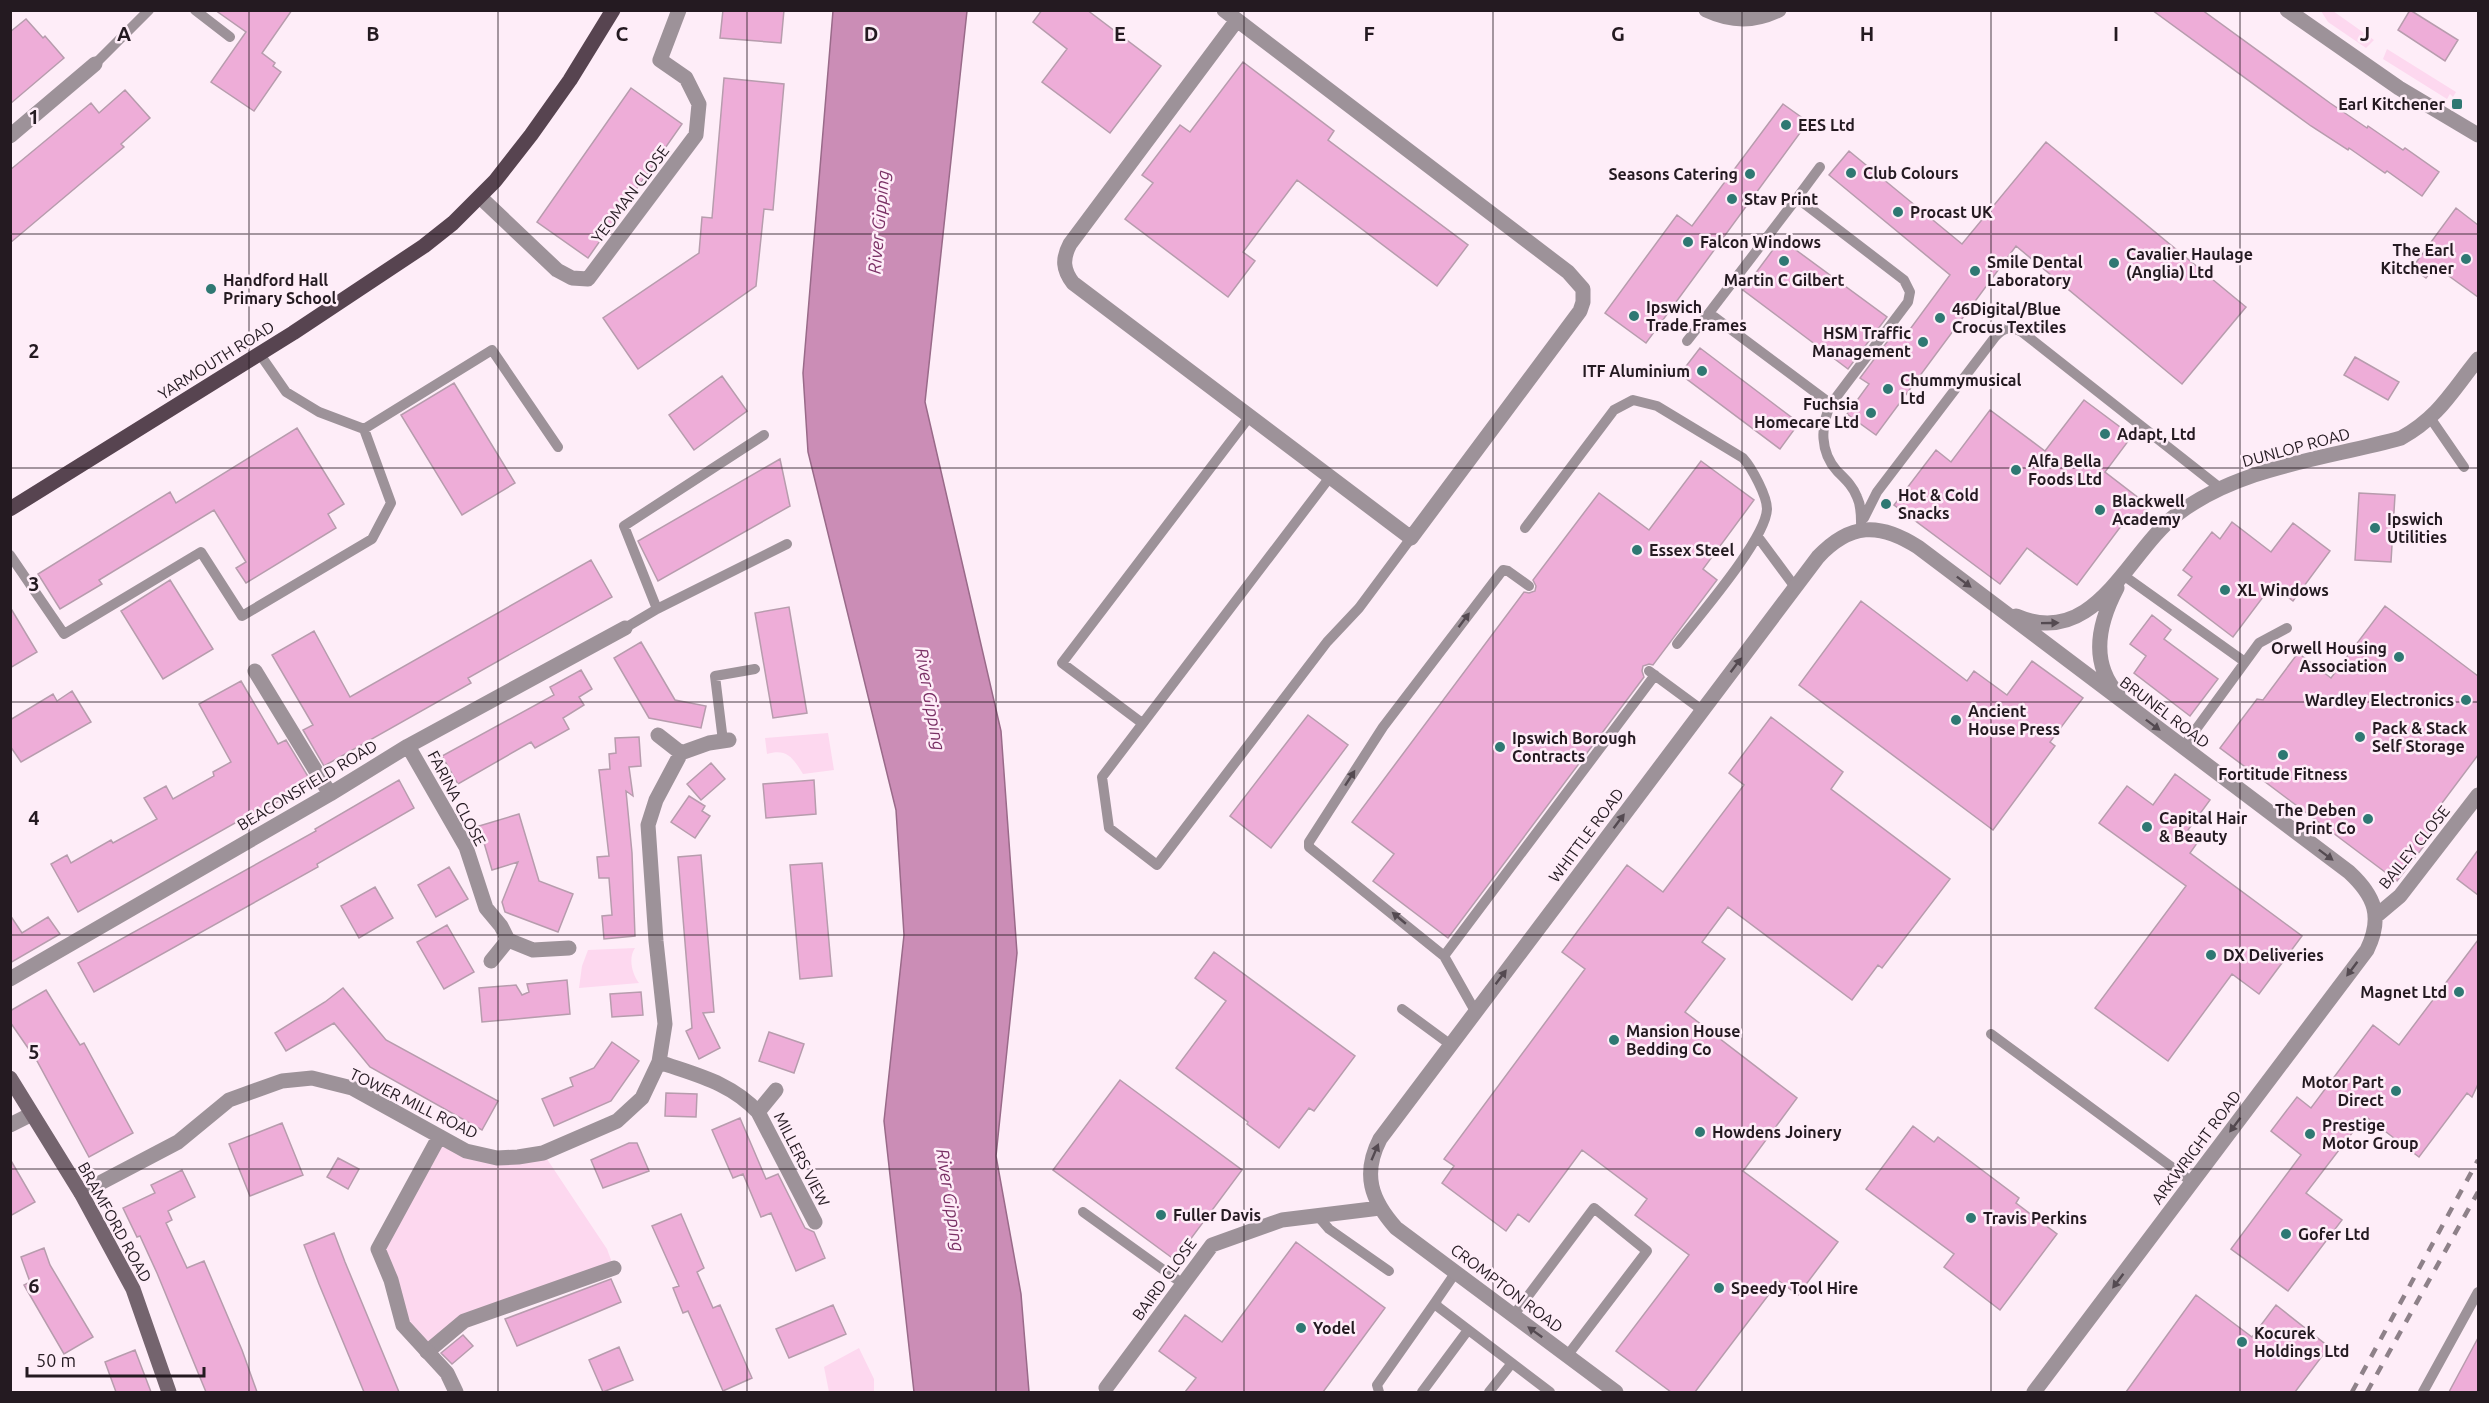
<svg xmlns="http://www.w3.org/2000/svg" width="2489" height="1403" font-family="Ubuntu,sans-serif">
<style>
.green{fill:#fdd8ef}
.water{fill:#cb8db6;stroke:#996a89;stroke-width:1.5}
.building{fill:#eeadd8;stroke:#b79cad;stroke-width:1.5}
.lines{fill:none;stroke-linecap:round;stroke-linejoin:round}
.service{stroke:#9d9299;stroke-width:10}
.pedestrian{stroke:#9d9299;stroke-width:15}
.minor{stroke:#9d9299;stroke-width:15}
.tertiary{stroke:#9d9299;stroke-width:15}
.secondary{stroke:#74646e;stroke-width:15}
.primary{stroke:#574450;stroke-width:15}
.rail{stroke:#8e8189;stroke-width:4.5;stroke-dasharray:10 10;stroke-linecap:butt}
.oneway{fill:#544a51}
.grid{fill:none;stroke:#241a21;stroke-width:1.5;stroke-opacity:0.55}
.poi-dot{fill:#2f7873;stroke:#feedf8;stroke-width:2}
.labels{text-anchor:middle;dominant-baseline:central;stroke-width:5;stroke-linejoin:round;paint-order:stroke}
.poi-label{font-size:16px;font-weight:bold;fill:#241a21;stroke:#feedf8;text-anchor:start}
.street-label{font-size:16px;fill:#241a21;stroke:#feedf8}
.water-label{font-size:18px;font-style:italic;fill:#7a3065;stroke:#feedf8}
.grid-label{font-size:20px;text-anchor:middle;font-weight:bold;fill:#241a21;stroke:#feedf8;stroke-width:5;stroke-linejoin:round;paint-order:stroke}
</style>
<rect width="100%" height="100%" fill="#feedf8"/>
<path class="green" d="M2321 11H2333L2374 40 2366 48 2328 22Z
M2387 49 2456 92 2453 97 2450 94 2447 99 2383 59Z
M828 733 834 770 803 774C793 758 787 748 767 754L765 738Z
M635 948C628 958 632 974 639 983L579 988 582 966 588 950Z
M439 1137 466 1151 543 1153 607 1249 614 1268 464 1321 427 1352 403 1325 378 1249Z
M859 1348 874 1379V1392H829L824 1367Z"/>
<path class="water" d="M833 11H967L925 402 1001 731 1017 953 996 1156 1021 1294 1029 1392H914L884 1121 904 935 896 810 808 452 803 373Z"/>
<path class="building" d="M215 10H292L262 53 275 63 273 66 281 72 254 111 211 82 246 32Z
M723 10H784L781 43 720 38Z
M1042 10H1087L1161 66 1110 133 1042 82 1067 49 1033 22Z
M2152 10H2202L2330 103 2367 128 2368 126 2403 150 2405 148 2439 172 2422 196 2387 171 2385 173 2349 148 2348 150 2311 126Z
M2410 10 2458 40 2445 61 2398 30Z
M26 19 43 38 45 36 64 58 10 104V32Z
M1243 62 1334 131 1328 140 1468 245 1437 286 1297 180 1243 252 1255 261 1228 297 1125 219 1153 183 1142 175 1180 125 1190 132Z
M724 78 784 84 773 210 764 209 756 286 638 369 603 318 699 253 702 217 712 218Z
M631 88 682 124 588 258 537 222Z
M125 90 150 118 121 144 124 147 10 243V170L91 103 99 113Z
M1783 104 1808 122 1646 343 1605 313 1677 215 1692 226Z
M2046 142 2246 307 2182 384 2016 246 1876 435 1847 414 1869 384 1860 378 1899 326 1908 332 1950 275 1829 175 1849 151 1962 244Z
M2456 208 2478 225V297L2435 266 2426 278 2412 268Z
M1781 239 1887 317 1848 369 1743 290Z
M1700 348 1799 423 1780 449 1680 374Z
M2355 357 2399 382 2388 400 2344 375Z
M722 376 747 411 694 450 669 415Z
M454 383 515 483 462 515 401 415Z
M2084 400 2132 436 2105 472 2149 506 2138 520 2130 514 2077 585 2027 548 2000 584 1894 505 1936 450 1951 462 1990 410 2045 451Z
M297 428 344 504 328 514 336 528 246 583 236 568 246 562 214 510 99 580 102 584 60 609 38 574 170 492 176 503Z
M780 459 790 506 658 581 638 541Z
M1701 461 1754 500 1703 569 1717 580 1653 665 1649 664 1643 666 1642 671 1644 677 1448 938 1373 881 1394 854 1352 822 1524 592 1529 593 1535 591 1536 586 1533 580 1599 493 1649 530Z
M2359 493 2395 495 2391 562 2355 560Z
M2232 522 2271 552 2293 523 2330 551 2293 601 2272 585 2233 637 2178 595 2192 577 2183 570 2212 532 2220 539Z
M591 560 612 597 468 678 471 683 324 766 303 730 313 725 272 655 314 631 350 697Z
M170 580 213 649 163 679 121 611Z
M1861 601 1967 681 1974 671 2007 695 2032 661 2083 698 2050 742 2055 746 1993 830 1799 685Z
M2385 606 2478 676V755L2427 823 2434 833 2397 881 2220 748 2257 699 2263 700 2298 653 2331 678Z
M10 607 37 652 10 668Z
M789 607 807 713 773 718 755 613Z
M2152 615 2171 630 2164 639 2218 679 2190 716 2134 673 2146 656 2130 644Z
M641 642 675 700 706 706 701 728 649 718 614 658Z
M581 670 592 689 579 697 584 705 563 718 569 729 535 748 531 742 458 784 442 756 554 695 550 687Z
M241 681 278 744 286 740 312 783 250 817 249 815 78 912 51 864 67 855 71 863 111 840 113 843 157 819 144 798 166 786 173 799 214 776 213 772 231 762 199 704Z
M72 691 91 722 21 762 10 746V720L53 694 57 701Z
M1308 715 1348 745 1271 848 1230 816Z
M1771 717 1843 772 1831 789 1950 879 1882 968 1878 965 1852 1000 1728 907 1702 942 1725 959 1685 1012 1797 1098 1743 1171 1838 1242 1798 1295 1779 1281 1695 1392H1671L1616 1351 1689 1255 1635 1215 1647 1199 1582 1150 1529 1222 1518 1214 1506 1231 1442 1183 1454 1166 1444 1159 1585 969 1562 952 1627 865 1663 892 1744 785 1729 773Z
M639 737 641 766 629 767 633 796 626 791 632 853 635 936 604 939 602 916 612 915 609 878H599L597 857 609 856 599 770 610 769 609 754 616 753 615 738Z
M711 763 725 779 701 800 687 784Z
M2175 774 2210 800 2188 830 2200 839 2190 853 2302 936 2259 994 2232 974 2168 1061 2095 1008 2186 886 2099 823 2127 786 2153 805Z
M399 780 414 808 317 864 318 867 94 992 78 963 316 831 315 829Z
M814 780 816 814 766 818 763 784Z
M689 796 705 806 702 811 710 816 695 838 671 822Z
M519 814 539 881 573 894 558 932 505 912 502 902 518 862 492 870 479 826Z
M2478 850V895L2457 879Z
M701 855 714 1012 703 1013 720 1048 699 1059 686 1031 692 1028 678 857Z
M822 863 832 976 800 979 790 865Z
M449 867 468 899 436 917 418 885Z
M375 887 393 918 359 938 341 906Z
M10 915 22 933 48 917 60 934 10 963Z
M447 925 474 972 444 989 417 942Z
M2478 940V1084L2472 1097 2467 1093 2419 1157 2365 1116 2306 1193 2342 1220 2288 1291 2231 1249 2301 1155 2271 1131 2297 1097 2311 1108 2373 1025 2399 1045Z
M1214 952 1355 1056 1314 1111 1309 1108 1279 1148 1247 1124 1248 1122 1176 1068 1226 1001 1195 978Z
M567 980 570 1014 482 1022 479 988 516 985 522 995 529 992 527 984Z
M343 988 386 1040 498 1101 482 1130 370 1067 334 1023 286 1051 275 1033 325 1002Z
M46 990 80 1045 84 1043 133 1133 89 1157 37 1061 10 1022V1011Z
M641 992 643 1015 612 1017 610 994Z
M769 1032 804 1044 794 1073 759 1061Z
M612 1042 639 1061 611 1101 554 1126 542 1099 573 1086 570 1078 594 1068Z
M1120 1080 1242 1170 1175 1260 1053 1170Z
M666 1093 697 1094 696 1117 665 1116Z
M740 1118 766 1179 778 1174 805 1228 814 1232 825 1258 796 1271 771 1213 761 1217 743 1174 733 1178 712 1130Z
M282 1123 303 1175 250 1196 229 1144Z
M1913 1126 1934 1142 1938 1137 2019 1198 2016 1203 2057 1234 2000 1310 1944 1267 1954 1254 1866 1189Z
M629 1143H637L649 1171 603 1188 591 1160Z
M338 1158 359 1169 348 1189 327 1177Z
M10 1159 35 1202 10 1216Z
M182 1170 195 1197 168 1211 172 1220 166 1223 187 1268 204 1261 242 1350 257 1392H206L157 1273 140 1236 137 1237 123 1208 155 1193 151 1185Z
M681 1214 704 1268 697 1272 713 1308 720 1305 752 1378 723 1391 688 1311 683 1313 673 1288 679 1286 652 1226Z
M334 1233 345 1262 399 1392H364L319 1284 304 1245Z
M1296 1242 1385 1308 1323 1392H1185L1196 1378 1159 1351 1185 1315 1222 1342Z
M44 1248 50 1265 93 1337 64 1354 24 1285 30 1282 21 1257Z
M611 1279 621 1302 517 1346 505 1319Z
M2196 1295 2252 1337 2276 1305 2329 1347 2295 1392H2126Z
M833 1305 846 1334 789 1358 776 1329Z
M463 1335 473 1346 452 1364 441 1353Z
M2478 1338V1392H2449Z
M619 1347 633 1380 603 1392 589 1360Z
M135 1350 151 1392H116L105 1362Z"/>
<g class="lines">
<path class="service" d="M195 10 230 37
M95 64 149 10
M1797 198 1820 167
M1687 341 1709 313
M259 353 286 392 319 412 364 429 492 350 558 447
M1831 404 1709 313 1797 198 1904 280 1910 292 1908 302 1831 404C1820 426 1820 452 1837 471 1845 479 1853 486 1857 497 1862 507 1861 519 1861 530
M2431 419 2464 467
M1330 477 1102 777 1109 828 1157 865 1327 642 1359 608 1411 538
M1864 518 1877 492 1995 337C2004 327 2010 326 2022 332L2220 488
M1525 528 1614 410 1633 400 1657 406 1743 458C1752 468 1767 496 1767 509 1766 539 1698 617 1677 644
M1758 537 1795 587
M10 555 64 634 201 552 242 616 372 539 391 503 364 429
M2123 575 2245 662
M657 609 624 526 764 435
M625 628 657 609 787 544
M1649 671 1702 710
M1142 723 1062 663 1250 416
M723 741 715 676 755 669
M2183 747 2259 643 2287 628
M1444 956 1655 675
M1402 1009 1451 1045
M1475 1011 1444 956 1309 847V842L1383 727 1499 575 1503 570 1508 571 1529 586
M1991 1034 2192 1182
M1083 1212 1183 1284
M1317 1215 1329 1229 1389 1271
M1456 1272 1436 1301 1437 1306 1550 1392
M1513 1316 1594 1208 1647 1251 1567 1356
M1379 1392 1377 1385 1436 1301
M1422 1392 1468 1330
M1489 1392 1512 1363
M2423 1392 2478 1292"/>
<path class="pedestrian" d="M427 1352 464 1321 614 1268"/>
<path class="minor" d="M1224 10 1237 20 1568 272 1583 289V302L1580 311 1411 538 1073 283C1063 270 1062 259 1070 244L1237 20
M1706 10C1732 22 1754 22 1779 10
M10 136 95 64
M480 197 557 270 572 278 588 279 696 135 699 104 686 78 660 60 679 10
M2117 588C2099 622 2089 662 2118 694
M2016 616C2095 650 2127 553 2176 515 2240 466 2326 459 2401 438 2439 417 2452 391 2478 359
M255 671 330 794
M658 735 681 753
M408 746 466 847 486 908 501 926 508 940 533 950 569 948
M2375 917 2400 896 2478 795
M491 961 508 940
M10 979 330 794 408 746 625 628
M659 1062C696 1075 730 1082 758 1112L776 1090
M758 1112 815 1222
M10 1125 32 1114
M439 1137 378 1249 391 1280 403 1325 447 1373 456 1392
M81 1193 178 1142 229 1100 282 1081 312 1078 352 1088 466 1151 497 1158 518 1157 543 1153 617 1121 642 1098 659 1062 665 1024 656 941 648 825 656 800 681 753 709 743 729 740
M1106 1388 1212 1245 1282 1220 1380 1208
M1616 1392 1396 1228C1371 1200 1362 1174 1380 1139L1818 557C1850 523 1879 522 1918 547L2349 872C2375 896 2383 917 2367 950L2034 1392"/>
<path class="tertiary" d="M2287 10 2399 88 2478 135"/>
<path class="secondary" d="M10 1078 81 1193 133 1289 169 1392"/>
<path class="primary" d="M10 509 293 333 424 246 453 223 495 181 531 135 570 80 613 10"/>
<path class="rail" d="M2352 1392 2478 1160
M2367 1392 2478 1192"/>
</g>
<defs><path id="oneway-solid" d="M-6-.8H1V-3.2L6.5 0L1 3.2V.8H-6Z" transform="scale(1.5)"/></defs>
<g class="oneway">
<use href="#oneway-solid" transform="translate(1964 582) rotate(37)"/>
<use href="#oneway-solid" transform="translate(1464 620) rotate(-53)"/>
<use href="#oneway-solid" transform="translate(2050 623) rotate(-1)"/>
<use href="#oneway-solid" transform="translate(1736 665) rotate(-53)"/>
<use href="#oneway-solid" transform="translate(2153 725) rotate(37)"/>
<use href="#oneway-solid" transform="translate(1350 778) rotate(-57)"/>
<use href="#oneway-solid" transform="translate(1619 821) rotate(-53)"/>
<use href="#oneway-solid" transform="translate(2326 855) rotate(37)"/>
<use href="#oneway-solid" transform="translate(1399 918) rotate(-140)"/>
<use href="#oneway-solid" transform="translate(2352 969) rotate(127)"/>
<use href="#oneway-solid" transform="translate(1501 977) rotate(-53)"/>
<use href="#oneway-solid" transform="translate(2235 1125) rotate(127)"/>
<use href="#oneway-solid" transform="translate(1375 1152) rotate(-67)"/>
<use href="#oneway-solid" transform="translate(2118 1281) rotate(127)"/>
<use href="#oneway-solid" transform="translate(1535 1332) rotate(-144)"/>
</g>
<path class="grid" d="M249 10V1392M498 10V1392M747 10V1392M996 10V1392M1244 10V1392M1493 10V1392M1742 10V1392M1991 10V1392M2240 10V1392M10 234H2478M10 468H2478M10 702H2478M10 935H2478M10 1169H2478"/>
<g class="poi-dot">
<rect x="2451" y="98" width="12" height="12" rx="3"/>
<circle cx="1786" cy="125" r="6"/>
<circle cx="1851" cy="173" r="6"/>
<circle cx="1750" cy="174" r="6"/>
<circle cx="1732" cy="199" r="6"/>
<circle cx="1898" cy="212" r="6"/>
<circle cx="1688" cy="242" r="6"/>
<circle cx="2466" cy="259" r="6"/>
<circle cx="1784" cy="261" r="6"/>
<circle cx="2114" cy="263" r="6"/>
<circle cx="1975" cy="271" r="6"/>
<circle cx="211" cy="289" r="6"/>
<circle cx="1634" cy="316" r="6"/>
<circle cx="1940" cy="318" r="6"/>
<circle cx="1923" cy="342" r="6"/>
<circle cx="1702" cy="371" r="6"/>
<circle cx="1888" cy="389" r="6"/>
<circle cx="1871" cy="413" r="6"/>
<circle cx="2105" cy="434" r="6"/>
<circle cx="2016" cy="470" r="6"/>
<circle cx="1886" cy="504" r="6"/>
<circle cx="2100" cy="510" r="6"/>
<circle cx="2375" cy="528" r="6"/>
<circle cx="1637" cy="550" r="6"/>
<circle cx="2225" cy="590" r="6"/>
<circle cx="2399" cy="657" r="6"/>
<circle cx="2466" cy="700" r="6"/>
<circle cx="1956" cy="720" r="6"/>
<circle cx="2360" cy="737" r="6"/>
<circle cx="1500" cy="747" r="6"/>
<circle cx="2283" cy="755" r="6"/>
<circle cx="2368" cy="819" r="6"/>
<circle cx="2147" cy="827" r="6"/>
<circle cx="2211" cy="955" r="6"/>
<circle cx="2459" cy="992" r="6"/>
<circle cx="1614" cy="1040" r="6"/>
<circle cx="2396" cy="1091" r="6"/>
<circle cx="1700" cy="1132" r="6"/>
<circle cx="2310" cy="1134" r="6"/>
<circle cx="1161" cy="1215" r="6"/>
<circle cx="1971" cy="1218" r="6"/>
<circle cx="2286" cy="1234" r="6"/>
<circle cx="1719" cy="1288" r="6"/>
<circle cx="1301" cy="1328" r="6"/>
<circle cx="2242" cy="1342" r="6"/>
</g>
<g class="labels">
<g class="poi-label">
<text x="2445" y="104" text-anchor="end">Earl Kitchener</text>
<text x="1798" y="125">EES Ltd</text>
<text x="1863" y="173">Club Colours</text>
<text x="1738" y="174" text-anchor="end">Seasons Catering</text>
<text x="1744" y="199">Stav Print</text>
<text x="1910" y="212">Procast UK</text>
<text x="1700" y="242">Falcon Windows</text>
<text x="2454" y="250" text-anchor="end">The Earl<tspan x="2454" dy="18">Kitchener</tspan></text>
<text x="2126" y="254">Cavalier Haulage<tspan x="2126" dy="18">(Anglia) Ltd</tspan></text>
<text x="1987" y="262">Smile Dental<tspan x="1987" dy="18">Laboratory</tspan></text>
<text x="223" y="280">Handford Hall<tspan x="223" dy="18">Primary School</tspan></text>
<text x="1784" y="280" text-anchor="middle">Martin C Gilbert</text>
<text x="1646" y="307">Ipswich<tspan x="1646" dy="18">Trade Frames</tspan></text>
<text x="1952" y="309">46Digital/Blue<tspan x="1952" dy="18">Crocus Textiles</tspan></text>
<text x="1911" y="333" text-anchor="end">HSM Traffic<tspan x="1911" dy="18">Management</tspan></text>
<text x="1690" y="371" text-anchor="end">ITF Aluminium</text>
<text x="1900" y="380">Chummymusical<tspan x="1900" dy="18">Ltd</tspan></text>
<text x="1859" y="404" text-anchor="end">Fuchsia<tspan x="1859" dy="18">Homecare Ltd</tspan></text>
<text x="2117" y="434">Adapt, Ltd</text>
<text x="2028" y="461">Alfa Bella<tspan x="2028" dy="18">Foods Ltd</tspan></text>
<text x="1898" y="495">Hot &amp; Cold<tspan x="1898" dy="18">Snacks</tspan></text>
<text x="2112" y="501">Blackwell<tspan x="2112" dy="18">Academy</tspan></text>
<text x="2387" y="519">Ipswich<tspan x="2387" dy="18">Utilities</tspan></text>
<text x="1649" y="550">Essex Steel</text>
<text x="2237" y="590">XL Windows</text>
<text x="2387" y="648" text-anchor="end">Orwell Housing<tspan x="2387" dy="18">Association</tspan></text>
<text x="2454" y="700" text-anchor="end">Wardley Electronics</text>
<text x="1968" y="711">Ancient<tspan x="1968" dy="18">House Press</tspan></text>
<text x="2372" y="728">Pack &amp; Stack<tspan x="2372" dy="18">Self Storage</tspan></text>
<text x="1512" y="738">Ipswich Borough<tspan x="1512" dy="18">Contracts</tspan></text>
<text x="2283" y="774" text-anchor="middle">Fortitude Fitness</text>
<text x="2356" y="810" text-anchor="end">The Deben<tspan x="2356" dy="18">Print Co</tspan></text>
<text x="2159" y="818">Capital Hair<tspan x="2159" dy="18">&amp; Beauty</tspan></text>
<text x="2223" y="955">DX Deliveries</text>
<text x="2447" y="992" text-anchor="end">Magnet Ltd</text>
<text x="1626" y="1031">Mansion House<tspan x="1626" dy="18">Bedding Co</tspan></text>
<text x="2384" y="1082" text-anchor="end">Motor Part<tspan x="2384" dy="18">Direct</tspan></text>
<text x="2322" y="1125">Prestige<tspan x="2322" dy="18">Motor Group</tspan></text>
<text x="1712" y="1132">Howdens Joinery</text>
<text x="1173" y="1215">Fuller Davis</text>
<text x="1983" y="1218">Travis Perkins</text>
<text x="2298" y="1234">Gofer Ltd</text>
<text x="1731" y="1288">Speedy Tool Hire</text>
<text x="1313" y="1328">Yodel</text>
<text x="2254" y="1333">Kocurek<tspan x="2254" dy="18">Holdings Ltd</tspan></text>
</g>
<g class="street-label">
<text transform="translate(630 194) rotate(-53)">YEOMAN CLOSE</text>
<text transform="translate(216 360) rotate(-32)">YARMOUTH ROAD</text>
<text transform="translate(2296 447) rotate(-15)">DUNLOP ROAD</text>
<text transform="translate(2165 712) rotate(37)">BRUNEL ROAD</text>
<text transform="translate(307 785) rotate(-31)">BEACONSFIELD ROAD</text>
<text transform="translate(457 798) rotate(62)">FARINA CLOSE</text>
<text transform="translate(1586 835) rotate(-53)">WHITTLE ROAD</text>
<text transform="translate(2414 847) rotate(-51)">BAILEY CLOSE</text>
<text transform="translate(414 1103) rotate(26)">TOWER MILL ROAD</text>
<text transform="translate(2196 1147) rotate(-53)">ARKWRIGHT ROAD</text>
<text transform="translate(802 1159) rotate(63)">MILLERS VIEW</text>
<text transform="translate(115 1222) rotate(61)">BRAMFORD ROAD</text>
<text transform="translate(1164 1279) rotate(-54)">BAIRD CLOSE</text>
<text transform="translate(1507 1288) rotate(37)">CROMPTON ROAD</text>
</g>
<g class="water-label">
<text transform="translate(878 222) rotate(-85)">River Gipping</text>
<text transform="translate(931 699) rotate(80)">River Gipping</text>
<text transform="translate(951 1200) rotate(81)">River Gipping</text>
</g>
</g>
<g class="grid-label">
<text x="124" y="41">A</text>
<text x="373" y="41">B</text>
<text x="622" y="41">C</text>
<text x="871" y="41">D</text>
<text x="1120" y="41">E</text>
<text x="1369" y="41">F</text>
<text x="1618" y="41">G</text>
<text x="1867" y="41">H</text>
<text x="2116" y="41">I</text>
<text x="2365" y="41">J</text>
<text x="34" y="124">1</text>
<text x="34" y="358">2</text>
<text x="34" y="591">3</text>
<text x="34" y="825">4</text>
<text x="34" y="1059">5</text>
<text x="34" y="1293">6</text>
</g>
<rect width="2489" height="1403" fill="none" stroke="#241a21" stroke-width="24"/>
<path d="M27 1367v9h177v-9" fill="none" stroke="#241a21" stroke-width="3"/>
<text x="36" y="1367" font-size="18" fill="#241a21" stroke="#feedf8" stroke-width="4.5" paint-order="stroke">50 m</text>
</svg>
